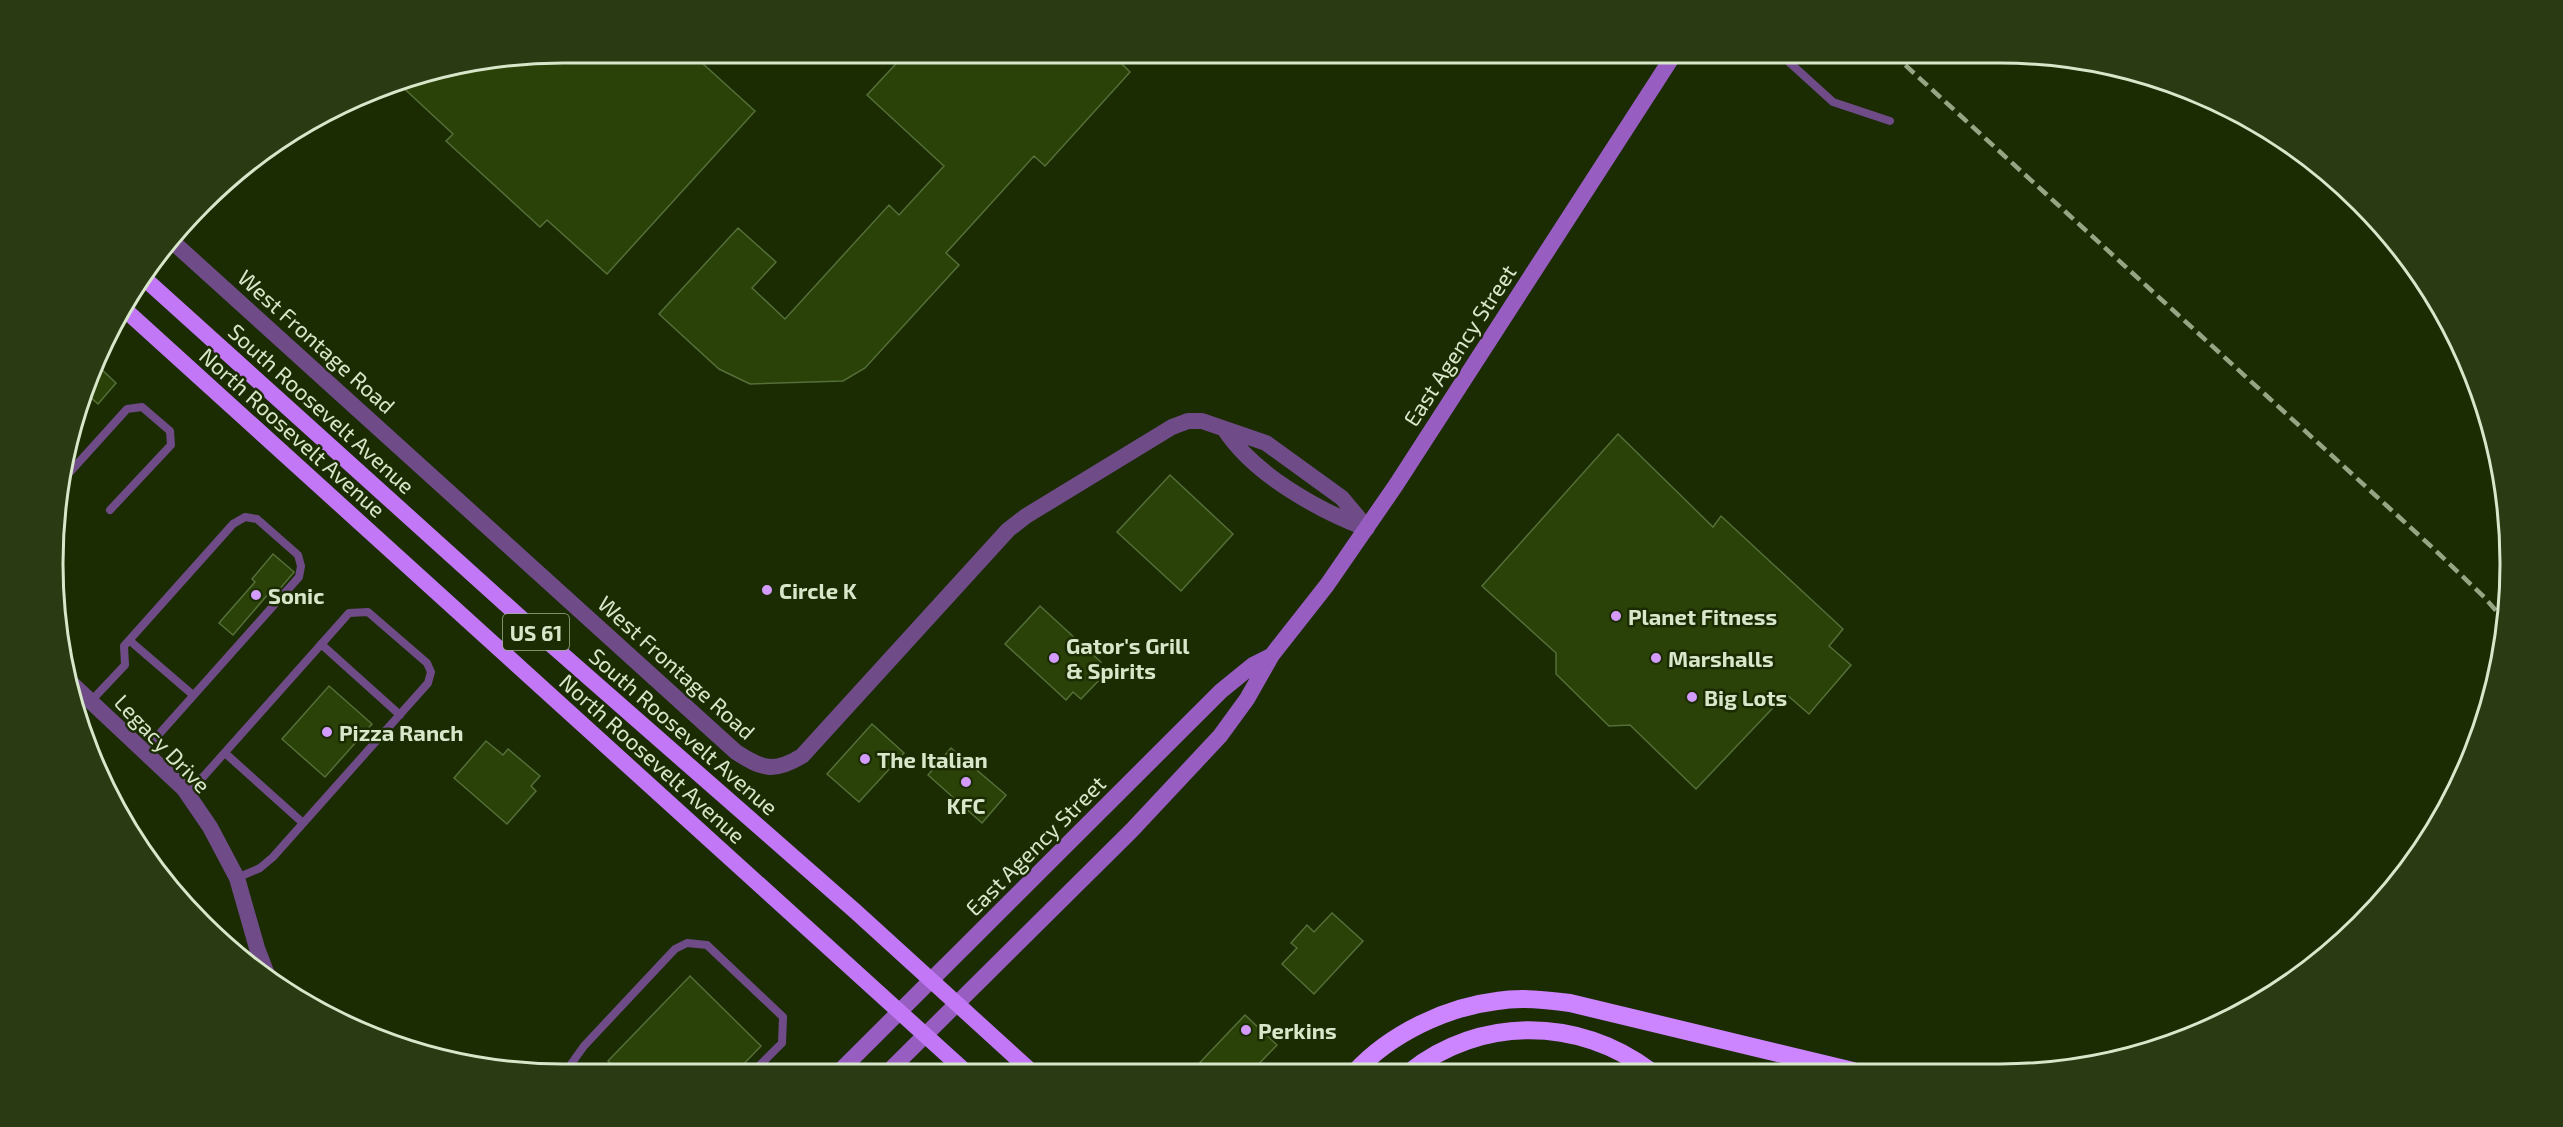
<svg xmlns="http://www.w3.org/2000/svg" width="2563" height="1127" font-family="'Exo 2',sans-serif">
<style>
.building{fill:#2a4108;stroke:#556f39;stroke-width:1.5}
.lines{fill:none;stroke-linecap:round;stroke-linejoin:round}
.service{stroke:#6f4b88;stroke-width:8}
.minor{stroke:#6f4b88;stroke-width:16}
.secondary{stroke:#985dc0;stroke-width:16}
.trunk{stroke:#c278f6;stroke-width:16}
.motorway{stroke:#cd84ff;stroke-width:18}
.rail{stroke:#96a685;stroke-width:4.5;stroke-dasharray:12 6;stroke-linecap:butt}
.poi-dot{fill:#d39cfc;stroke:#1b2c03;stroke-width:2}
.labels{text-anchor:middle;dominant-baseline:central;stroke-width:5;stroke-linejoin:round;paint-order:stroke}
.shield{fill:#1b2c03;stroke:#9faf8e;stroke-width:1.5}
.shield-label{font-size:21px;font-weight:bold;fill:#d8e7ca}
.street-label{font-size:22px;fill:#d8e7ca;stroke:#1b2c03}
.poi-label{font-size:22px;font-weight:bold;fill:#d8e7ca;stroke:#1b2c03;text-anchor:start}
.rim{fill:none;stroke:#d8e7ca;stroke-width:3}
</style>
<rect width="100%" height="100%" fill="#1b2c03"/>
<path class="building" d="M564 52 691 53 755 111 607 274 547 220 540 227 446 141 453 134 396 81Z
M906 53H1130L1121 63 1130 72 1045 166 1034 156 946 253 959 265 865 368 843 381 750 384 719 369 659 314 738 228 776 262 752 288 785 319 889 205 899 215 944 166 867 95Z
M99 367 116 383 98 404 88 395Z
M1618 434 1713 527 1721 516 1843 629 1829 646 1851 665 1809 714 1786 694 1696 789 1630 725 1609 726 1556 674V653L1482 586Z
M1170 475 1233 534 1181 591 1117 532Z
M273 554 294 572 273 597 269 593 233 635 219 623 255 582 252 579Z
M1040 606 1101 662 1097 668 1104 675 1081 699 1073 692 1066 700 1005 644Z
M329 686 372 724 325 777 282 739Z
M872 724 904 753 859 802 827 774Z
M486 741 503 755 508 749 540 776 531 786 536 791 507 824 454 778Z
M951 748 1006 795 982 823 928 775Z
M1332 913 1363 941 1314 994 1282 964 1297 948 1291 943 1307 925 1314 932Z
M690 976 761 1046 734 1074H622L608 1061Z
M1245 1015 1277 1045 1251 1072 1190 1073Z"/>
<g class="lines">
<path class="service" d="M1779 53 1833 102 1890 121
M70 472 127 409 142 407 170 431 171 445 110 510
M129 640 193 695
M321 644 400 715
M91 701 125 665 124 646 233 524 245 517 257 519 298 555 301 566 299 577 144 751
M225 753 303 823
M184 789 203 777 349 613 368 612 427 663 431 672 428 683 273 857 260 868 237 878
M564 1074 584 1046 675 949 687 943 707 945 783 1017 782 1043 751 1074"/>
<path class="minor" d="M174 243 736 752C762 769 774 773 802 756L1008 530 1026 516 1172 427 1188 421H1202L1266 443 1342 498 1367 528
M1225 430C1254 474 1316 509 1365 528
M68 680 184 789 210 827 237 878 257 948 268 977"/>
<path class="secondary" d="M837 1074 1221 691 1253 665 1271 656
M886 1074 1132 830 1220 736 1247 699 1272 655 1327 585 1396 485 1675 53"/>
<path class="trunk" d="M145 279 522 619 855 911 1033 1073
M122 307 967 1073"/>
<path class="motorway" d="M1355 1072C1390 1034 1446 1007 1497 1001 1521 997 1546 1000 1570 1003L1853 1071
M1410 1072C1480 1016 1579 1017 1650 1071"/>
<path class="rail" d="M1892 53 2434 549 2484 597 2506 622"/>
</g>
<g class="poi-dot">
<circle cx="767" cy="590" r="6"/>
<circle cx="256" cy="595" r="6"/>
<circle cx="1616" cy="616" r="6"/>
<circle cx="1054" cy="658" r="6"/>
<circle cx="1656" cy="658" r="6"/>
<circle cx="1692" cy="697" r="6"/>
<circle cx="327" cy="732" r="6"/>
<circle cx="865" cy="759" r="6"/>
<circle cx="966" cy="782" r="6"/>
<circle cx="1246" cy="1030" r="6"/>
</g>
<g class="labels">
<rect class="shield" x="503" y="614" width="66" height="36" rx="4.5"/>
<g class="shield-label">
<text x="536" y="632">US 61</text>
</g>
<g class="street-label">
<text transform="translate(317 341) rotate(42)">West Frontage Road</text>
<text transform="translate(1459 345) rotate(-57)">East Agency Street</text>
<text transform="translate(322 408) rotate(42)">South Roosevelt Avenue</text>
<text transform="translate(293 432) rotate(42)">North Roosevelt Avenue</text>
<text transform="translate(677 667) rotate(42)">West Frontage Road</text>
<text transform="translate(684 731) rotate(41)">South Roosevelt Avenue</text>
<text transform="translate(163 743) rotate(46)">Legacy Drive</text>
<text transform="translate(653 758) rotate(42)">North Roosevelt Avenue</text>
<text transform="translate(1035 845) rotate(-45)">East Agency Street</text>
</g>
<g class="poi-label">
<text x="779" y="590">Circle K</text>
<text x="268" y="595">Sonic</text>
<text x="1628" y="616">Planet Fitness</text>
<text x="1066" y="645">Gator's Grill<tspan x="1066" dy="25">&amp; Spirits</tspan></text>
<text x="1668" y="658">Marshalls</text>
<text x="1704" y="697">Big Lots</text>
<text x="339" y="732">Pizza Ranch</text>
<text x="877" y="759">The Italian</text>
<text x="966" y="805" text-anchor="middle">KFC</text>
<text x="1258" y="1030">Perkins</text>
</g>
</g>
<path d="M0 0H2563V1127H0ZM563 63H2000A500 500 0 0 1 2500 563V564A500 500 0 0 1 2000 1064H563A500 500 0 0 1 63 564V563A500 500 0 0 1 563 63Z" fill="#2a3b13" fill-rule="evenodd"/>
<path class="rim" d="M563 63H2000A500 500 0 0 1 2500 563V564A500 500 0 0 1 2000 1064H563A500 500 0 0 1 63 564V563A500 500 0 0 1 563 63Z"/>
</svg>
